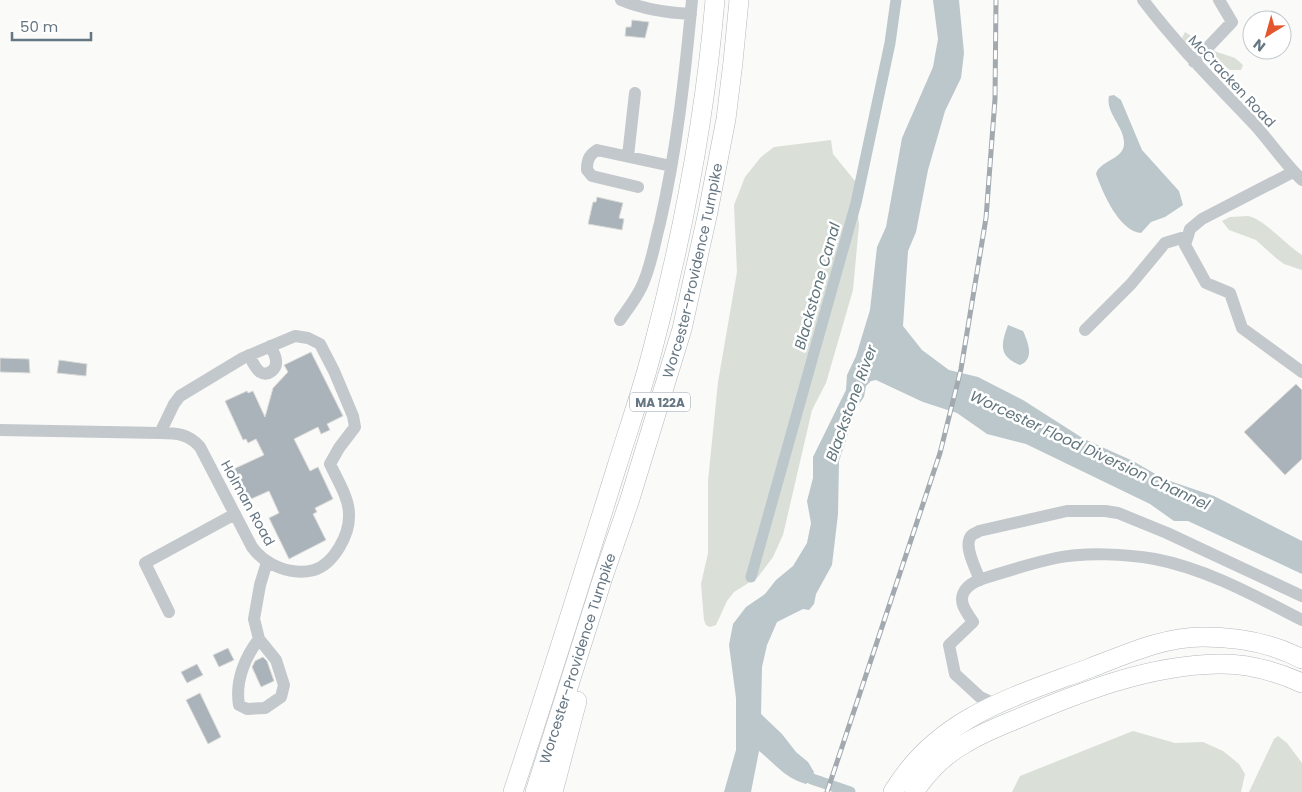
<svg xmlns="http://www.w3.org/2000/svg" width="1302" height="792" font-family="Poppins,sans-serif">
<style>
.green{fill:#dadfd7}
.water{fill:#bbc7cb}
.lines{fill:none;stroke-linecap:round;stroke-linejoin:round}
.canal{stroke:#bbc7cb;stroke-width:11}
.building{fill:#aab3b9;stroke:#dcdcda}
.highway-casing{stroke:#b4b9bd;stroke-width:20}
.minor{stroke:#c3c8cc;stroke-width:12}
.highway{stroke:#fff;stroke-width:19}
.rail-casing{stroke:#a2aab0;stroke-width:5}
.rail{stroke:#fff;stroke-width:3;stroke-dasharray:9;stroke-linecap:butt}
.labels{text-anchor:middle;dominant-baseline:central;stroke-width:5;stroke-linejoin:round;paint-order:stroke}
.shield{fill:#fff;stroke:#939fa8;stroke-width:1}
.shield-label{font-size:12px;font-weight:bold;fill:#657683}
.street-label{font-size:14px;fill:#657683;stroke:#fff}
.water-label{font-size:15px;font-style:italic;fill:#60757c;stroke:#fff}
</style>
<rect width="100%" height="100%" fill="#fafaf8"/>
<path class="green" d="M1185 32 1217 52 1235 58 1243 65 1241 70H1230L1212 57 1191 48 1182 38Z
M831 140 833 154 855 181 859 225 853 290 826 383 812 410 783 535 773 557 758 577 734 592 727 601 716 625 710 627 706 625 704 620 701 584 708 553V481L718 382 737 272 734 205 745 177 761 157 774 147Z
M1248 216C1264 219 1286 245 1302 255V270L1284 264 1276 258 1256 240 1229 230 1222 221 1230 217Z
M1133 731 1175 743 1203 742 1223 751 1239 764 1245 774 1241 792H1012L1020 776Z
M1278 736 1287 743 1302 763V792H1249L1274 739Z"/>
<path class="water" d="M933 0H959L964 53 961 78 945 111 928 170 916 232 908 251 903 326 922 350 949 370 978 377 1023 400 1084 439 1133 461 1164 479 1214 496 1302 541V574L1188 521H1174L1150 504 1026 444 987 434 957 413 923 402 876 380 871 381 866 386 864 397 857 407 839 461 838 514 832 565 816 594 814 604 809 610 803 609 777 622 767 645 762 667 761 714 782 734 796 752 808 762 814 772 812 779 806 784C783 777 777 765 759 751L751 792H724L736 750V698L729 645 733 624 746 607 765 594 776 580 793 566 807 543 811 523 807 501 813 478V457L846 390 847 375 856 356 870 310 877 247 886 227 902 138 933 67 938 39Z
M1114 95 1121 100 1142 150 1179 191 1183 205 1165 217 1151 222 1141 233C1119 231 1103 193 1096 174 1099 161 1124 159 1124 144 1125 127 1105 113 1109 96Z
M1008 325 1023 331C1028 342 1035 359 1020 365 998 356 1001 344 1008 325Z"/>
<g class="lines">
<path class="canal" d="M751 577 856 203 890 43 896 0
M801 772 812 779 850 792"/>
</g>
<path class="building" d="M632 20 649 22 645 38 625 36 626 27H631Z
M597 197 623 203 619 218 624 219 622 230 588 224 593 202H596Z
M311 352 343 416 327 424 330 430 321 434 318 427 294 439 310 471 318 467 333 499 315 508 317 512 313 514 326 540 289 559 269 518 279 513 269 491 242 503 227 472 264 455 256 439 248 443 246 439 243 440 225 401 247 391 248 393 253 391 265 417 273 388 288 372 284 365Z
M0 358 29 359 30 373 0 372Z
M59 360 87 364 86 376 57 373Z
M1296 384 1302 390V459L1285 475 1244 432Z
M228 648 234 660 219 667 213 655Z
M263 657 267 661 274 681 261 687 252 667 255 661Z
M197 664 203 675 187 683 181 672Z
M200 693 221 737 208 744 186 700Z"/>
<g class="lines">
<g class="highway-casing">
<g id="highway">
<path d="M513 792C549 684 583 575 617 466 629 427 643 388 653 348 683 234 705 118 715 0"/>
<path id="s1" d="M535 792 603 577 629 502 682 329 708 212 726 119 733 62 739 0"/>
<path d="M553 792 577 701"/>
<path d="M893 792C938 717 1013 697 1090 668 1127 654 1163 637 1203 637 1237 637 1272 643 1302 659"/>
<path d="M914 792C927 773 945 754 966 743 982 733 1000 726 1017 719 1080 692 1149 665 1218 664 1247 663 1275 671 1302 683"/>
</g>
</g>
<path class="minor" d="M621 0C643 9 667 13 691 14
M1143 0C1177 45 1216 84 1255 125 1271 143 1284 163 1302 180
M1194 62 1232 22 1219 0
M628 156 635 93
M1293 172 1202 219 1190 229 1185 245 1206 283 1230 293 1242 328 1302 372
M638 187 592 176 587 170C587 160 589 155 597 150L671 166
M620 320C627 310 635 300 641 288 651 268 654 245 660 223 677 149 685 75 692 0
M1085 330 1131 284 1165 243 1188 236
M295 336 308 338 320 344 334 371 353 416 355 427 339 448 330 464C337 479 349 498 349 514 350 534 334 564 314 570 291 576 265 565 252 547L200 447C189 434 177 433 160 433L174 404 180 396 243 358Z
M249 355C252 361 255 368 260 372 268 377 277 369 276 361 276 355 272 350 270 346
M0 430 160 433
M980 580C976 569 962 544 972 535 974 533 977 533 979 531L1067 511H1105L1118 513 1167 533 1302 596
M169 612 145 563 235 514
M259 639C245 657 235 681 239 705L247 709 265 708 281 697 284 685 276 660 259 639 254 619 260 585 267 562
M995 704 980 697 955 674 949 645 973 622C968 614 959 604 963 594 968 581 986 578 998 574 1017 568 1037 562 1056 558 1085 552 1126 554 1155 559 1207 569 1255 596 1302 620"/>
<use href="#highway" class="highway"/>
<g class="rail-casing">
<path id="rail" d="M827 792 940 453 961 369 986 218 995 99 996 0"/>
</g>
<use href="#rail" class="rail"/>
</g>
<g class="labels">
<rect class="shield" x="630" y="392.5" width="60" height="19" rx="4"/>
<g class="shield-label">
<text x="660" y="402">MA 122A</text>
</g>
<g class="street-label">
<text transform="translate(1232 81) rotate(47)">McCracken Road</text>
<text stroke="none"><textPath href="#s1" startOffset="545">Worcester-Providence Turnpike</textPath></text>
<text transform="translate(248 503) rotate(61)">Holman Road</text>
<text stroke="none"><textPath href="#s1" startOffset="140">Worcester-Providence Turnpike</textPath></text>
</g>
<g class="water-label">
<text transform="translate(817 286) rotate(-74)">Blackstone Canal</text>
<text transform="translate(851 403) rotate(-70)">Blackstone River</text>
<text transform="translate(1090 450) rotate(25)">Worcester Flood Diversion Channel</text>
</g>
</g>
<g transform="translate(1267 35) rotate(217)"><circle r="24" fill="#ffffff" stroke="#c1c8cd"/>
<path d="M0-4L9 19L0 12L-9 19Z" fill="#e4572e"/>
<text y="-8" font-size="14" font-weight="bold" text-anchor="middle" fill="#657683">N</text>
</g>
<path d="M12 32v8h79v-8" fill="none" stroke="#657683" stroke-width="2.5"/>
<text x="20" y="32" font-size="15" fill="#657683" stroke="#ffffff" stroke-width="4" paint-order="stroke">50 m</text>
</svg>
